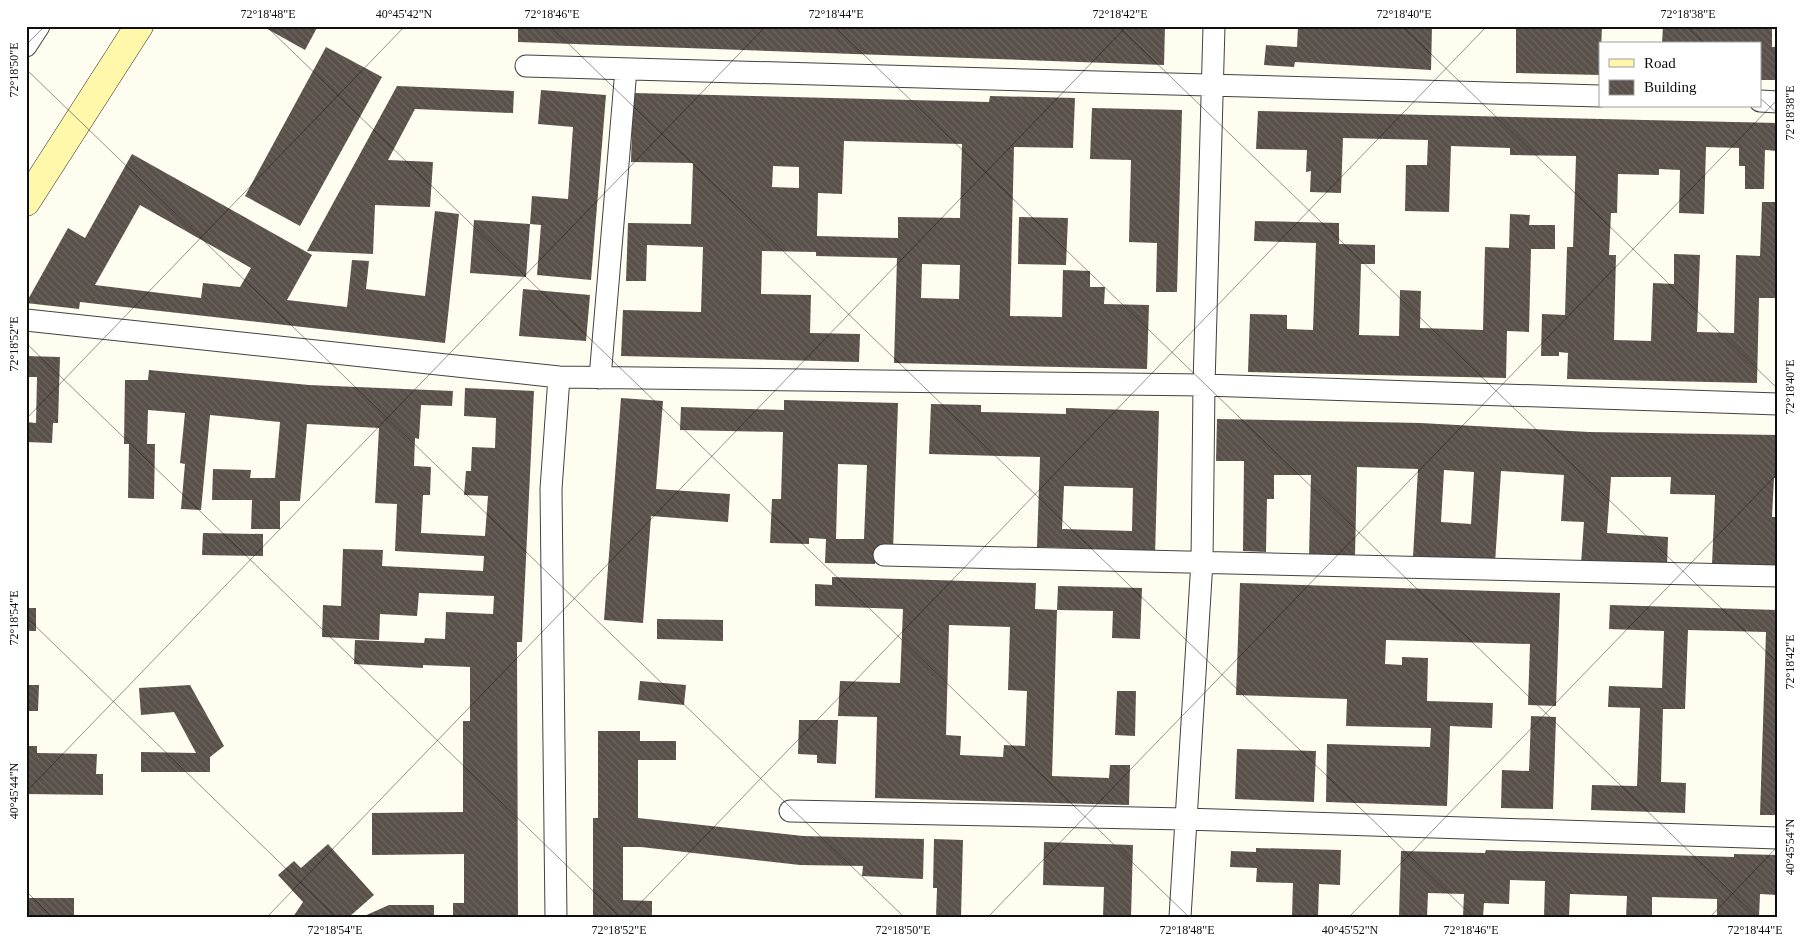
<svg xmlns="http://www.w3.org/2000/svg" width="1804" height="943" font-family="Georgia,serif">
<style>
.building{fill:url(#building-back-hatch);fill-rule:evenodd}
.lines{fill:none;stroke-linecap:round;stroke-linejoin:round}
.street-casing{stroke:#424242;stroke-width:23}
.secondary-casing{stroke:#313131;stroke-width:29}
.street{stroke:#fff;stroke-width:21}
.secondary{stroke:#fff8ab;stroke-width:28}
.ticks{fill:none;stroke:#0f0f0f;stroke-width:1;stroke-opacity:0.45}
.neatline{fill:none;stroke:#0f0f0f;stroke-width:2}
.ticks-label{font-size:12px;text-anchor:middle;fill:#0f0f0f}
</style>
<defs>
<pattern id="building-back-hatch" width="6" height="6" patternUnits="userSpaceOnUse" patternTransform="scale(1.25)"><rect width="6" height="6" fill="#59504a"/><path d="M-1 5l2 2M0 0l6 6M5-1l2 2" fill="none" stroke="#6c6560"/></pattern>
</defs>
<rect width="100%" height="100%" fill="#fffcf0"/>
<path class="building" d="M262 26H318L305 50Z
M518 26H1165L1164 65 518 42Z
M1298 26H1432L1431 70 1295 62 1294 67 1264 65 1266 45 1297 47Z
M1516 26H1602L1600 75 1516 73Z
M1663 26H1772V47H1778V80H1760V44H1662Z
M326 47 382 77 300 226 245 196Z
M397 86 514 91 513 113 415 109 388 160 433 162 430 207 375 205 373 254 307 251Z
M541 90 606 95 591 280 537 275 541 225 530 224 532 196 568 199 573 127 538 124Z
M633 93 989 102 990 96 1075 98 1073 148 1014 147 1010 316 1062 317 1063 270 1090 271V287H1105L1104 304 1149 305 1147 369 894 363 897 258 816 256V252L762 251 761 294 811 295 810 333 860 334 859 362 621 356 623 310 701 312 703 247 647 245 646 281H626L628 223 691 224 693 163 631 162ZM844 141 962 144 960 218 898 217V238L817 236 818 193 842 194ZM773 166 799 167V188L772 187ZM922 264 960 265 959 299 921 298Z
M1092 108 1182 110 1177 292H1156L1157 243 1129 242 1131 160 1090 159Z
M1258 111 1778 123V151L1765 150 1764 189H1745V166H1739V148L1706 147 1704 214 1679 213 1680 170 1659 169V175L1618 174 1617 213H1611L1609 255H1616L1614 340 1651 341 1653 283 1674 284V254L1700 255 1697 332 1734 333 1736 255 1760 256 1762 202H1778V298H1759L1757 383 1567 379 1568 353 1559 352V356H1541L1542 314 1565 315 1567 247H1573L1576 156 1510 155V148L1451 146 1449 212 1405 211 1406 165H1427L1428 140 1343 138 1341 193 1310 192 1311 171 1306 172 1307 150 1256 149Z
M132 154 312 255 287 300 347 307 352 260 369 261 366 289 425 296 435 211 459 214 445 343 80 302 79 309 26 303 68 228 85 238ZM140 205 251 268 240 287 203 283 201 298 95 285Z
M1510 214 1530 215 1529 225H1555V249H1531L1529 332 1507 331 1506 378 1248 372 1250 314 1287 315V329L1313 330 1316 243 1254 241 1255 221 1339 223V244L1375 245V264H1361L1359 335 1399 336 1400 290 1421 291 1420 328 1483 330 1485 247 1509 248Z
M1019 217 1068 218 1066 265 1018 264Z
M474 220 530 224 526 277 470 273Z
M523 289 590 295 586 341 519 336Z
M26 356 60 357 58 423H53L52 443 26 442V422L36 423 37 377H26Z
M149 370 309 385 453 391 452 406 421 405 419 439 415 438 414 466 431 467 430 495H423L421 533 485 536 488 496 464 495 466 471H471L472 447 495 448 496 418 464 416 465 388 534 391 522 642H517L518 917H453V903H464V854L372 855V813L463 812V721H470V667L423 665V668L354 664 355 640 424 643 425 638 445 639 446 612 493 614 494 596 419 593 417 616 380 614 379 640 322 637 323 605 341 606 343 549 383 550 382 566 483 571 484 556 395 551 397 504 375 503 379 428 307 424 300 501H280V529H251L252 500H212L213 469 251 470 250 478H275L280 422 210 415 201 510 181 509 185 464 180 463 185 413 148 410 147 444H155L154 499 128 498 129 444H124L125 380H148Z
M621 398 663 401 656 489 730 494 728 522 651 516 643 623 604 620Z
M784 400 898 403 893 551H876L875 564 825 563 826 539 809 538V544L770 543 772 499H781L783 432 680 430 681 407 784 410ZM838 464 867 465 864 539H836Z
M931 404 981 405V412L1066 414V408L1159 411 1155 556H1131V550L1037 547 1040 457 929 454ZM1064 486 1133 488 1132 531 1062 529Z
M1217 419 1420 423 1589 432 1778 435V478H1774L1772 517H1778V567L1712 565 1715 495 1670 494 1671 477H1611L1607 533 1668 537 1667 567 1581 564 1584 522 1561 521 1564 475 1501 471 1495 563 1413 557 1418 469 1357 467 1355 555H1309L1311 475H1274V499H1267L1266 552 1243 551 1244 461H1216ZM1444 470 1474 472 1471 524 1441 522Z
M203 533 263 534V556L202 555Z
M832 577 1036 583 1035 609 1057 610 1052 776 1109 778 1110 765H1130L1129 805 875 798 877 717 838 716 840 681 900 683 903 609 815 606V584L832 585ZM949 625 1010 627 1008 690 1027 691 1025 746 1004 745 1003 757 960 755 961 736 946 735Z
M1240 583 1560 593 1556 706 1528 705 1530 644 1386 640 1385 664 1402 665V657L1428 658 1427 701 1493 703 1492 728 1450 726 1447 806 1326 802 1327 744 1430 747 1431 728 1346 726 1347 699 1236 695Z
M1058 586 1142 588 1140 639 1112 638 1113 611 1057 610Z
M1610 605 1778 610V815H1760L1766 632 1688 630 1685 709H1663L1661 782 1686 783 1685 813 1591 810 1592 785 1637 786 1640 708 1608 707 1609 686 1662 688 1664 631 1609 629Z
M26 608H36V631H26Z
M657 619 723 620V641L657 639Z
M640 681 686 685 684 705 638 700Z
M26 685H39L38 711H26Z
M190 685 224 746 210 757V772H141V752L196 753 174 712 141 715 139 688Z
M1117 691H1136L1135 736 1115 735Z
M1531 716 1556 717 1553 809 1501 808 1502 770 1529 771Z
M799 720H838L836 764 817 763V755L798 754Z
M598 731H640V741H676V760H638V818L803 836 924 839 923 879 862 876 863 866 800 865 641 847H623V900L652 901V917H593V818H598Z
M26 746H37V753L97 754 96 774H103V795L26 794Z
M1237 749 1316 751 1314 802 1235 799Z
M26 829H29L28 852H26Z
M934 839 963 840 961 917H936L937 888H933Z
M1044 842 1133 845 1131 917H1103L1104 887 1043 885Z
M328 844 374 895 349 917H293L303 902 278 875 294 861 301 868Z
M1256 848 1341 850 1340 885 1319 884 1318 917H1292L1293 883 1256 882 1257 868 1230 867 1231 851 1256 852Z
M1486 850 1734 857V854L1778 855V895L1760 894 1759 917 1717 916V899L1652 897V917H1626L1627 896 1570 894 1569 917H1544L1545 881 1510 880 1509 904 1484 903 1483 917H1463L1464 894 1428 893 1427 917H1399L1401 851 1485 853Z
M26 898H74V917H26Z
M389 905H434V917H362Z"/>
<g class="lines">
<g class="street-casing">
<path id="street" d="M26 46 39 26
M526 66 1600 96
M1760 101 1778 102
M26 320 559 377 1204 385 1778 404
M600 378 626 69
M884 555 1778 576
M790 811 1185 819 1778 838
M556 917 551 489 559 377
M1180 917 1202 561 1204 385 1214 26"/>
</g>
<g class="secondary-casing">
<path id="secondary" d="M26 202 139 26"/>
</g>
<use href="#street" class="street"/>
<use href="#secondary" class="secondary"/>
</g>
<path class="ticks" d="M266 26 1189 917M550 26 1473 917M834 26 1757 917M1118 26 1778 663M1402 26 1778 389M1686 26 1705 44M26 45 45 26M26 69 904 917M1760 98 1778 114M26 343 620 917M26 419 405 26M26 617 336 917M26 792 766 26M26 891 52 917M267 917 1127 26M627 917 1487 26M988 917 1778 99M1349 917 1778 473M1710 917 1778 846"/>
<rect width="1804" height="943" fill="none" stroke="#ffffff" stroke-width="55"/>
<rect x="1599" y="42" width="162" height="65" fill="#ffffff" stroke="#9f9f9f"/>
<rect x="1609" y="59" width="25" height="8" fill="#fff8ab" stroke="#9f9f9f"/>
<text x="1644" y="68" font-size="15" fill="#0f0f0f">Road</text>
<rect x="1609" y="80" width="25" height="15" fill="url(#building-back-hatch)" stroke="#9f9f9f"/>
<text x="1644" y="92" font-size="15" fill="#0f0f0f">Building</text>
<rect x="28" y="28" width="1748" height="888" class="neatline"/>
<g class="ticks-label">
<text x="268" y="18">72°18'48"E</text>
<text x="404" y="18">40°45'42"N</text>
<text x="552" y="18">72°18'46"E</text>
<text x="836" y="18">72°18'44"E</text>
<text x="1120" y="18">72°18'42"E</text>
<text x="1404" y="18">72°18'40"E</text>
<text x="1688" y="18">72°18'38"E</text>
<text transform="translate(14 70) rotate(-90)" y="4">72°18'50"E</text>
<text transform="translate(1790 113) rotate(-90)" y="4">72°18'38"E</text>
<text transform="translate(14 344) rotate(-90)" y="4">72°18'52"E</text>
<text transform="translate(1790 387) rotate(-90)" y="4">72°18'40"E</text>
<text transform="translate(14 618) rotate(-90)" y="4">72°18'54"E</text>
<text transform="translate(1790 662) rotate(-90)" y="4">72°18'42"E</text>
<text transform="translate(14 791) rotate(-90)" y="4">40°45'44"N</text>
<text transform="translate(1790 847) rotate(-90)" y="4">40°45'54"N</text>
<text x="335" y="934">72°18'54"E</text>
<text x="619" y="934">72°18'52"E</text>
<text x="903" y="934">72°18'50"E</text>
<text x="1187" y="934">72°18'48"E</text>
<text x="1350" y="934">40°45'52"N</text>
<text x="1471" y="934">72°18'46"E</text>
<text x="1755" y="934">72°18'44"E</text>
</g>
</svg>
